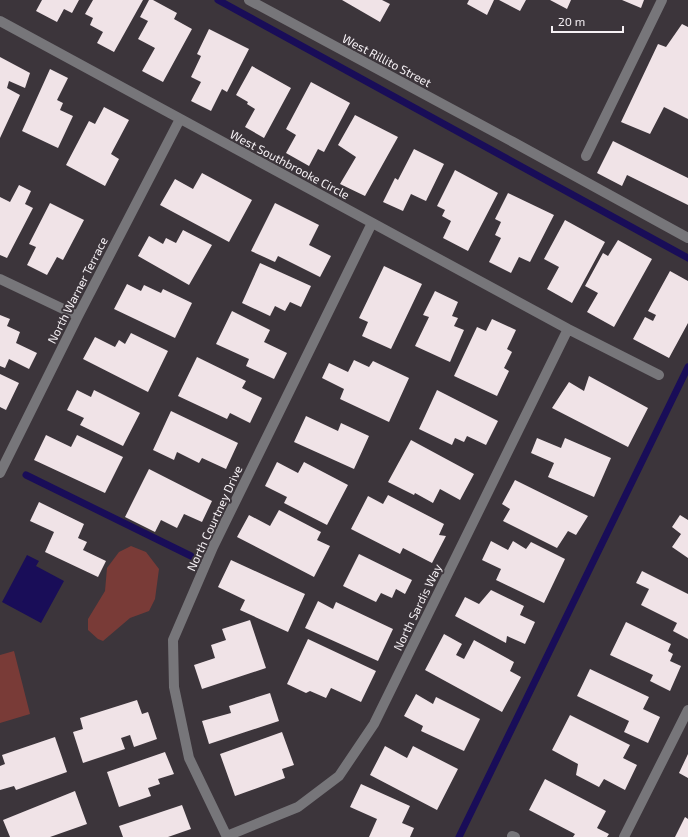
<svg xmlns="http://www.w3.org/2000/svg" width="688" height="837" font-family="'Exo 2',sans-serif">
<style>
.green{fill:#793b37}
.water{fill:#190d58}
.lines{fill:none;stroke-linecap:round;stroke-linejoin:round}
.stream{stroke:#190d58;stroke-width:7}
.building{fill:#f0e3e7}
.service{stroke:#77767a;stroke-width:10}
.minor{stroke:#77767a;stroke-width:10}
.labels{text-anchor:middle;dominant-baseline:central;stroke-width:4;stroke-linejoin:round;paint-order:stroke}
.street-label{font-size:12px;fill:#f6f1f5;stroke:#3c353b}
</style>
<rect width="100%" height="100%" fill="#3c353b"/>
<path class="green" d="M131 546 146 552 159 569 155 599 149 611 130 618 103 641 98 639 88 630V619L105 591 107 568 119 552Z
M14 651 30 714 0 723V655Z"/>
<path class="water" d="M27 555 39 561 36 566 64 581 41 623 2 602Z"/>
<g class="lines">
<path class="stream" d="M218 0 688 258
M26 475 191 556
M459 837 688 367"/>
</g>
<path class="building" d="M42 0H79L72 13 64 9 57 22 36 11Z
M93 0H143L114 52 97 43 103 32 90 25 93 18 85 14Z
M149 0H153L177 13 174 19 192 29 163 82 142 71 155 48 138 39 148 21 140 17Z
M342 0H382L390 4 380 22Z
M469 0H494L487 15 467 4Z
M499 0H526L520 11Z
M550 0H571L567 9Z
M622 0H644L641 8Z
M682 24 688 27V119L664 107 650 134 621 122 658 44 666 47Z
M209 29 249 49 227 92 222 89 211 111 191 101 201 82 191 77 201 56 197 54Z
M0 57 30 73 25 88 9 81 7 88 20 95 0 138Z
M252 66 291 88 264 138 245 127 255 109 247 104 248 102 236 95Z
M50 69 68 78 57 100 63 103 60 110 73 116 58 148 22 131Z
M311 82 350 103 324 152 318 149 309 166 286 153 296 135 286 129Z
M104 107 129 120 111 154 119 159 105 186 66 165 89 121 95 124Z
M355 115 398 137 365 196 340 184 356 157 338 145Z
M613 141 688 178V205L627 175 622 186 597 173Z
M414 149 444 164 426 201 411 194 403 211 383 202 395 178 398 180Z
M455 170 498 193 468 251 443 238 451 221 442 216 445 210 437 206Z
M202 173 252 200 229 242 160 205 175 179 193 189Z
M19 185 31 191 25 204 33 208 7 258 0 255V197L10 202Z
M508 193 554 215 530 262 519 257 511 273 489 262 501 238 495 235 501 222 495 219Z
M50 203 84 220 63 260 57 257 47 275 27 265 36 247 29 244Z
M275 203 319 225 309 245 331 256 320 277 278 256 275 262 251 251Z
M565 220 605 242 572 303 547 289 559 267 544 259Z
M183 230 212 245 189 285 138 256 149 236 163 244 166 238 176 243Z
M618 240 652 259 614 327 587 312 598 293 585 286 603 253 608 256Z
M260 263 311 286 301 307 290 302 285 311 275 306 270 316 242 303Z
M384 266 422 284 391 349 362 336 368 322 359 318Z
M670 271 688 281V323L669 358 633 339 645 317 653 321 656 315 648 311Z
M127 284 141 291 144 285 161 293 163 289 192 303 175 338 114 309Z
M435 291 458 302 452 316 458 318 454 326 464 330 450 362 415 346 429 317 423 315Z
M232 311 270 330 264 342 287 353 274 379 246 366 249 359 216 344Z
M0 315 10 319 7 326 20 332 16 343 37 353 29 369 9 359 5 368 0 366Z
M492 319 516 330 507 349 512 352 504 368 509 371 497 396 454 376 477 327 486 331Z
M131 333 168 351 148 392 83 359 95 337 115 347 119 340 125 344Z
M197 357 246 381 242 388 262 398 250 423 230 413 227 419 178 396Z
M354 360 369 367 373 361 409 378 389 422 340 399 344 389 322 378 329 363 348 372Z
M0 374 19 383 6 410 0 407Z
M589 376 648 408 628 447 552 408 569 382 584 391Z
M77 390 91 397 94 390 140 413 123 446 80 425 84 418 67 410Z
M437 390 498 421 486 445 467 436 464 442 455 438 452 445 419 429Z
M171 411 238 443 226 469 202 458 199 463 177 452 174 460 153 450Z
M306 416 338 431 341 423 369 436 354 469 294 442Z
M46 435 71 447 77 435 123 457 105 493 34 460Z
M537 438 561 448 565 438 611 458 594 497 548 477 554 463 531 453Z
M411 440 474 474 460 500 440 489 433 503 415 493 414 495 388 482Z
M277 462 298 473 304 462 348 485 327 525 284 503 287 497 265 486Z
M149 469 212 501 202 522 184 514 177 528 161 520 155 532 125 517Z
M515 480 588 516 576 535 568 531 557 548 503 521 510 509 502 504Z
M388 495 444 524 439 535 446 536 432 563 403 548 400 554 351 529 368 496 383 504Z
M39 502 84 524 78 538 87 542 83 550 106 561 98 577 45 552 54 532 30 521Z
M279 510 321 532 317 540 330 546 314 577 237 537 249 515 270 526Z
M680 515 688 520V558L672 547 681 534 672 527Z
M491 541 508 550 513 541 526 549 531 542 565 559 544 603 496 580 501 569 482 560Z
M359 554 412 580 405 594 396 589 392 598 381 593 376 602 343 586Z
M231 560 305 594 288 632 240 610 245 600 218 587Z
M642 571 688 594V639L673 631 677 623 641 605 649 589 636 583Z
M491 590 524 606 520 615 535 622 525 644 507 636 506 643 455 616 465 597 479 604Z
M318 601 333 609 336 602 393 629 378 661 305 628Z
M250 620 266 668 202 689 194 665 215 658 211 645 226 640 222 629Z
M626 622 671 644 668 651 673 654 670 661 681 666 670 691 650 681 653 675 610 655Z
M444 634 462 644 456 655 464 659 474 640 514 662 510 671 521 677 502 712 425 670Z
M308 639 376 671 361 702 331 688 326 698 310 691 306 693 287 684Z
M590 669 649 697 643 709 660 717 648 743 624 732 629 721 577 696Z
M270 693 279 721 209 744 202 721 231 713 229 706Z
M416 694 433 704 436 697 480 719 464 751 421 731 423 726 404 716Z
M137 700 142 714 148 712 157 739 134 747 130 735 121 738 125 749 83 763 73 732 83 729 80 718Z
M570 715 630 745 623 758 637 765 625 790 604 779 599 787 576 775 578 764 552 750Z
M282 732 294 765 282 769 285 778 235 796 220 754Z
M55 737 67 772 16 790 14 786 0 790V766L5 764 2 755Z
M385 746 407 758 413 746 458 769 437 810 370 775Z
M165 752 174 774 158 779 160 784 148 788 151 796 119 807 107 772Z
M688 754V778L679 773Z
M545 779 606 811 597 828 609 834 607 837H573L575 834 529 810Z
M361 784 410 806 402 823 414 828 410 837H369L377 819 350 807Z
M75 791 87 824 50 837H10L3 820Z
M182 805 191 829 168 837H123L119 826Z
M685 817 688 819V837H675Z"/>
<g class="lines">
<path class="service" d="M586 156 662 0"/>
<path class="minor" d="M249 0 513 142 688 238
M0 21 568 329 659 375
M0 279 78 316
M0 473 78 316 180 119
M227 836 298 807 339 776 374 724 568 329
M512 836 515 837
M227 837 189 758 174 687 173 640 213 547 372 223
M624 837 688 710"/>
</g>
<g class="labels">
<g class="street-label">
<text transform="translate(387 60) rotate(28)">West Rillito Street</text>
<text transform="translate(290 164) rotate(28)">West Southbrooke Circle</text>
<text transform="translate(77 290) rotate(-63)">North Warner Terrace</text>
<text transform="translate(214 518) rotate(-65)">North Courtney Drive</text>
<text transform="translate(417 607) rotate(-64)">North Sardis Way</text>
</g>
</g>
<path d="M552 26v6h71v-6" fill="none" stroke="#f6f1f5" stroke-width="2"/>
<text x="558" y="26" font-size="12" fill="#f6f1f5" stroke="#3c353b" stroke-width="3" paint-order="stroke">20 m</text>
</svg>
